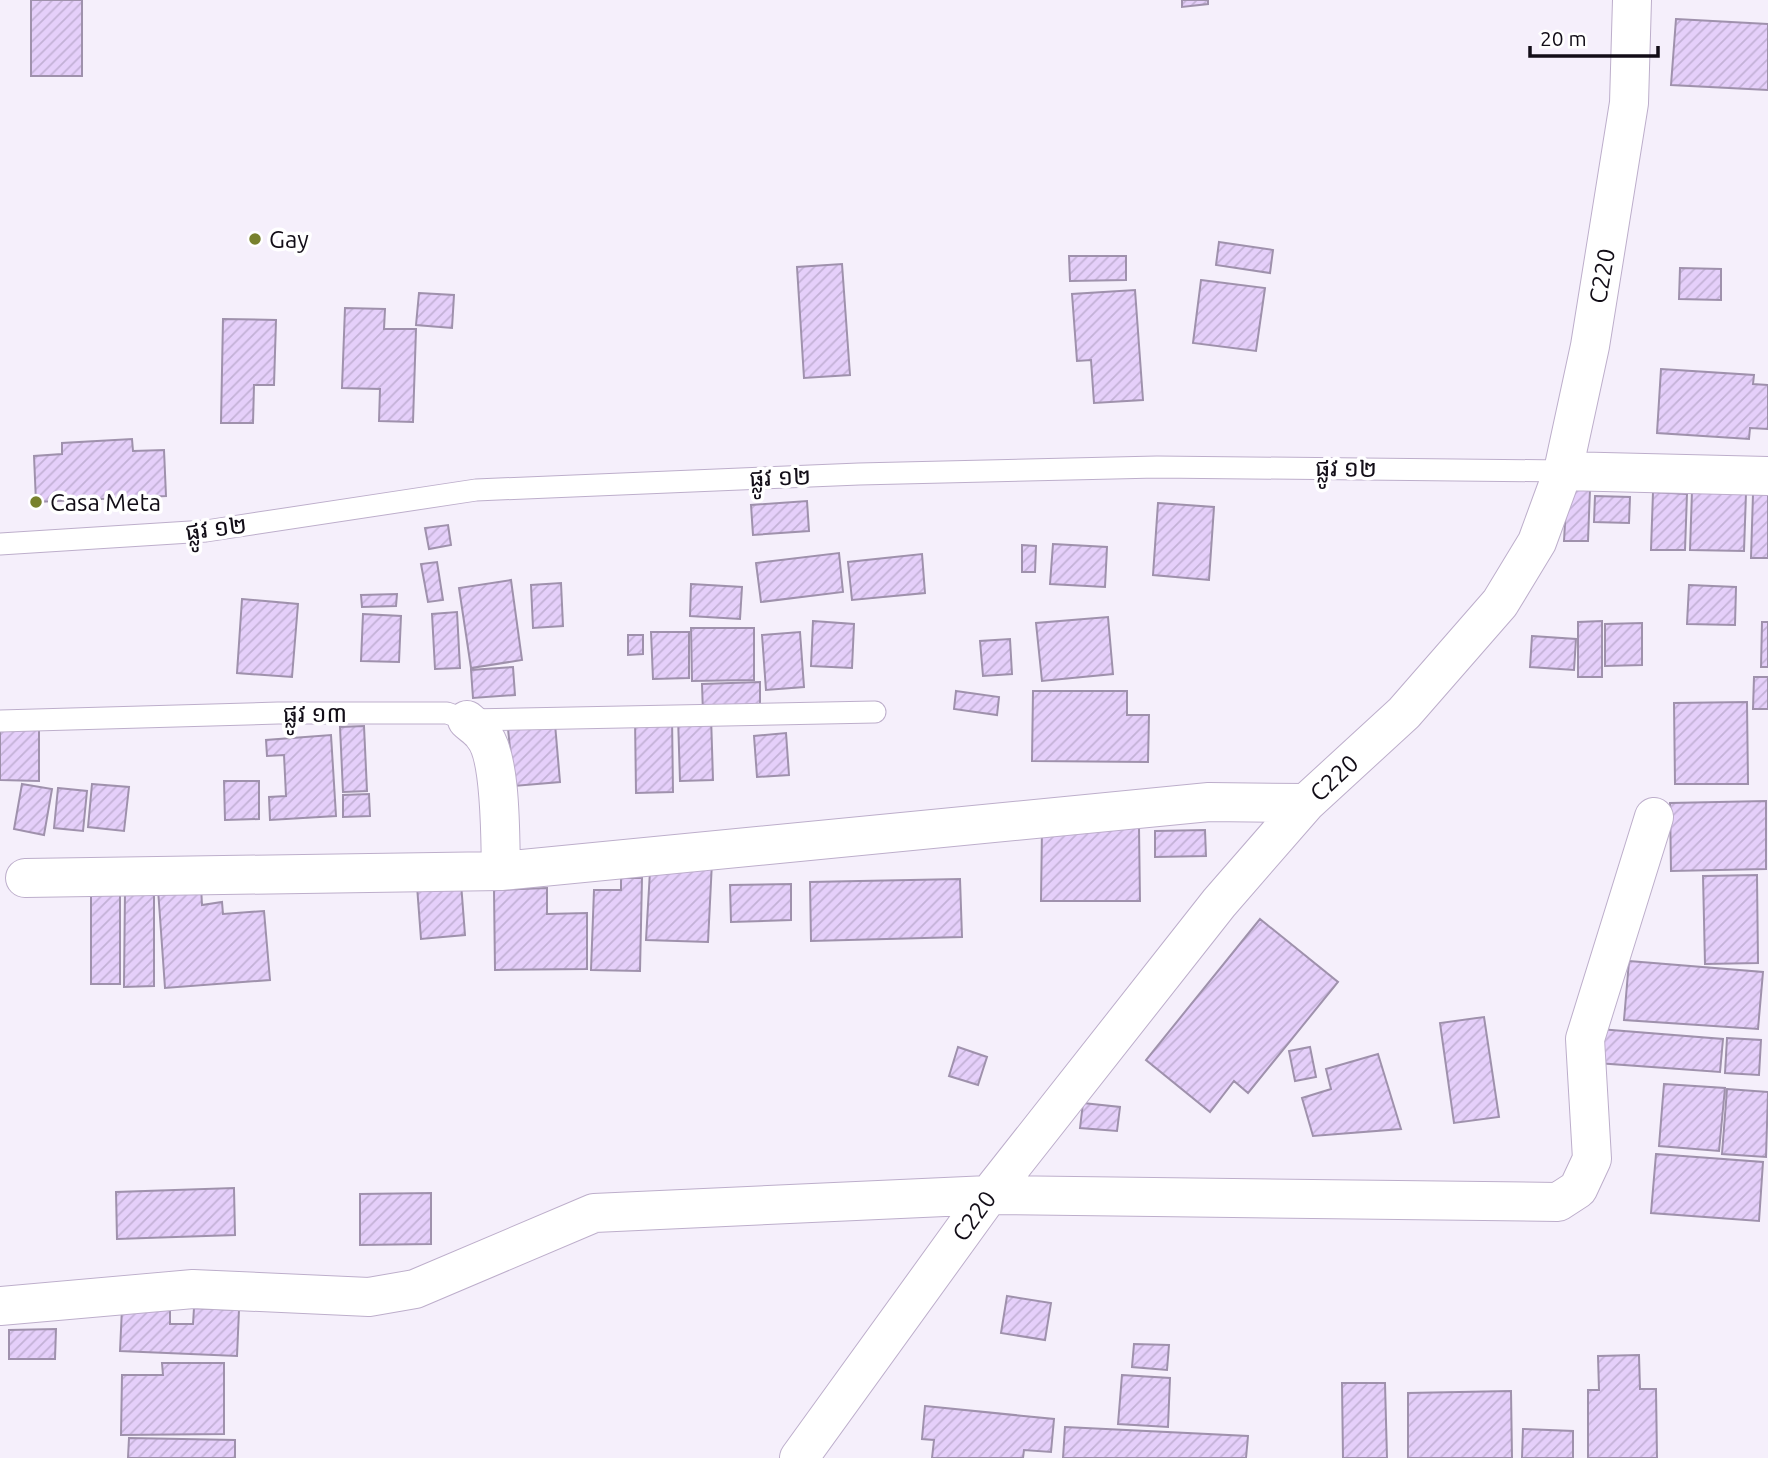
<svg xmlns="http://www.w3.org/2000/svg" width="1768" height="1458" font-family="Ubuntu,'Noto Sans Khmer',sans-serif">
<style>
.building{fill:url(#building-hatch);stroke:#9f91ac;stroke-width:2}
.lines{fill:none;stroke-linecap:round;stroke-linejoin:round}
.lane-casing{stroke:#bdaecb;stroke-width:23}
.street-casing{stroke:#bdaecb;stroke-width:40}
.lane{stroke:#fff;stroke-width:21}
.street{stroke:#fff;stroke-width:38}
.poi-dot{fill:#78812d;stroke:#fff;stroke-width:2.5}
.labels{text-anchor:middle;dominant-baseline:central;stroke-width:7;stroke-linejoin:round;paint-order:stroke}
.poi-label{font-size:24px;fill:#120d17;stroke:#fff;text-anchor:start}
.street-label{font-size:24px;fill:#120d17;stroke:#fff}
</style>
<defs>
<pattern id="building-hatch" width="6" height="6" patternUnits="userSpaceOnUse" patternTransform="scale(1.75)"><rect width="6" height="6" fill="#e5cffa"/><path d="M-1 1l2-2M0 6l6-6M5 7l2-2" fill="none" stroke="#c3b1d6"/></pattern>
</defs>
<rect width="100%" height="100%" fill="#f5effb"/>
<path class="building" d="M31 0H82V76H31Z
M1182 0H1208V4L1182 7Z
M1676 19 1768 24V90L1671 85Z
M1219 242 1273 250 1270 273 1216 265Z
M1069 256H1126V280L1070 281Z
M842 264 850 375 804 378 797 267Z
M1680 268 1721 269V300L1679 299Z
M1201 280 1265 288 1256 351 1193 343Z
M1135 290 1143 400 1094 403 1091 360 1077 361 1072 294Z
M419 293 454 295 452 328 416 325Z
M345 308 385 309 384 329H416L413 422 379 421 380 389 342 388Z
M223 319 276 320 274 385H254L253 423H221Z
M1661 369 1754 375 1753 384 1768 385V429L1750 428 1749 439 1657 433Z
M132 439 133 451 164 450 166 496 36 502 34 456 62 454V443Z
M1567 488 1590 489 1588 541H1564Z
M1692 491 1746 493 1744 551 1690 550Z
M1653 492 1687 494 1685 550H1651Z
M1753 494H1768V558H1751Z
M1595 496 1630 497 1629 523 1594 522Z
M807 501 809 531 753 535 751 505Z
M1158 503 1214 507 1209 580 1153 575Z
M448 525 451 545 429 549 425 528Z
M1053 544 1107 547 1105 587 1050 584Z
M1022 545 1036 546 1035 572H1022Z
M839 553 843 592 761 602 756 563Z
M922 554 925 593 852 600 848 562Z
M437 562 443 600 428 602 421 564Z
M511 580 522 660 471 668 459 588Z
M561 583 563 626 533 628 531 585Z
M691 584 742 587 740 619 690 616Z
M1689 585 1736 587 1735 625 1687 624Z
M397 594 396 606 362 607 361 595Z
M242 599 298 604 292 677 237 673Z
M457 612 460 668 435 669 432 614Z
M363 614 401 616 399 662 361 661Z
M1108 617 1113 674 1042 681 1036 623Z
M813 621 854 624 852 668 811 666Z
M1602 621V677H1578V622Z
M1762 622H1768V667H1761Z
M1642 623V665L1605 666V624Z
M691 628H754V680L692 681Z
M651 632H689V678L653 679Z
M800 632 804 687 766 690 762 635Z
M628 635H643V654L628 655Z
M1532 636 1576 639 1574 670 1530 667Z
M1010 639 1012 674 983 676 980 641Z
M513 667 515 695 473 698 471 670Z
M1754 677H1768V709H1753Z
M760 682V712L703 714 702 684Z
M956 691 999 697 997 715 954 709Z
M1033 691H1127V715H1149L1148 762 1032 761Z
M1747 702 1748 784H1675L1674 703Z
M711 716 713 780 680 781 678 717Z
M672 717 673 792 636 793 635 718Z
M0 723 39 724V781L0 780Z
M555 724 560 782 514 786 508 729Z
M364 726 367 791 343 792 340 727Z
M786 733 789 775 757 777 754 736Z
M331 735 336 816 270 820 269 797 286 796 284 755 267 756 266 740Z
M224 781H259V819L225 820Z
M22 784 52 789 44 835 14 829Z
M92 784 129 787 124 831 88 827Z
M58 788 87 791 83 831 54 828Z
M369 794 370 816 343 817V795Z
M1766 801V869L1671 871 1670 803Z
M1042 827H1139L1140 901H1041Z
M1205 830 1206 856 1155 857V831Z
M712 862 708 942 646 940 650 871Z
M1757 875 1758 963 1705 964 1703 876Z
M621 878H642L640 971 591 970 594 890H621Z
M960 879 962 937 811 941 810 882Z
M91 883H120V984H91Z
M461 883 465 935 421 939 417 886Z
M791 884V920L731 922 730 885Z
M201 886 202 905 222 902 223 914 264 911 270 980 165 988 158 889Z
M547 888V914L587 913V969L495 970 494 890Z
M125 890 154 891V986L124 987Z
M1260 919 1338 982 1248 1093 1234 1081 1210 1112 1146 1060Z
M1629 961 1763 972 1758 1029 1624 1020Z
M1484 1017 1499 1117 1454 1123 1440 1023Z
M1599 1029 1723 1039 1720 1072 1597 1063Z
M1727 1038 1761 1040 1759 1075 1725 1073Z
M958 1047 987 1057 978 1085 949 1076Z
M1310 1047 1316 1077 1295 1081 1289 1051Z
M1378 1054 1401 1129 1313 1136 1302 1098 1331 1089 1326 1069Z
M1664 1084 1725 1088 1719 1151 1659 1146Z
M1727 1089 1768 1092 1766 1157 1722 1154Z
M1083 1103 1120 1107 1117 1131 1080 1128Z
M1656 1154 1763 1162 1759 1221 1651 1213Z
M234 1188 235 1235 117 1239 116 1192Z
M431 1193V1244L360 1245V1194Z
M1007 1296 1051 1303 1045 1340 1001 1333Z
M122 1308 170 1310V1324H193L194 1308 239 1310 237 1356 120 1351Z
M56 1329 55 1359H9V1330Z
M1134 1344 1169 1345 1167 1370 1132 1367Z
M1639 1355 1640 1389H1656L1657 1458H1588V1390H1599L1598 1356Z
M162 1363H224V1434L121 1435 122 1375H163Z
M1122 1375 1170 1378 1168 1427 1118 1424Z
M1342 1383H1385L1387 1458H1343Z
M1511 1391 1512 1458H1408V1393Z
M925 1406 1054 1419 1051 1452 1024 1450 1023 1458H932L934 1440 922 1439Z
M1065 1427 1248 1436 1246 1458H1063Z
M1523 1429 1573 1431V1458H1522Z
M129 1438 235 1440V1458H128Z"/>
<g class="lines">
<g class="lane-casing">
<path id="lane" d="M0 544 206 531 476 490 859 474 1157 467 1563 471
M0 721 278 713H447L467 720 875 712"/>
</g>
<g class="street-casing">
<path id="street" d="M1563 471 1768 476
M467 720C472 725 479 729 483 735 502 757 500 841 501 871
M25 878 501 871 1209 802 1306 803
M0 1306 193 1289 369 1297 415 1289 594 1213 989 1195 1558 1202 1578 1189 1592 1159 1585 1039 1654 817
M799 1458 989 1195 1219 903 1306 803 1404 713 1500 603 1537 542 1563 471 1590 346 1629 103 1632 0"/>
</g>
<use href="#lane" class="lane"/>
<use href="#street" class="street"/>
</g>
<g class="poi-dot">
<circle cx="255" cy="239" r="7"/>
<circle cx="36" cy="502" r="7"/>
</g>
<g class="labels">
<g class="poi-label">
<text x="269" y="239">Gay</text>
<text x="50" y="502">Casa Meta</text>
</g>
<g class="street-label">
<text transform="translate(1602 276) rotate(-80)">C220</text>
<text transform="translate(1346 468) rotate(1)">ផ្លូវ ១២</text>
<text transform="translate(780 477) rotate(-2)">ផ្លូវ ១២</text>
<text transform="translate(216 528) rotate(-7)">ផ្លូវ ១២</text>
<text x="315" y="713">ផ្លូវ ១៣</text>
<text transform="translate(1334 778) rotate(-43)">C220</text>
<text transform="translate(974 1216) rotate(-54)">C220</text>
</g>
</g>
<path d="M1530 46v10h128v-10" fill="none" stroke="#120d17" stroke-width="3.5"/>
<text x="1540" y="46" font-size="21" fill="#120d17" stroke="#ffffff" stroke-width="5" paint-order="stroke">20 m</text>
</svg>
